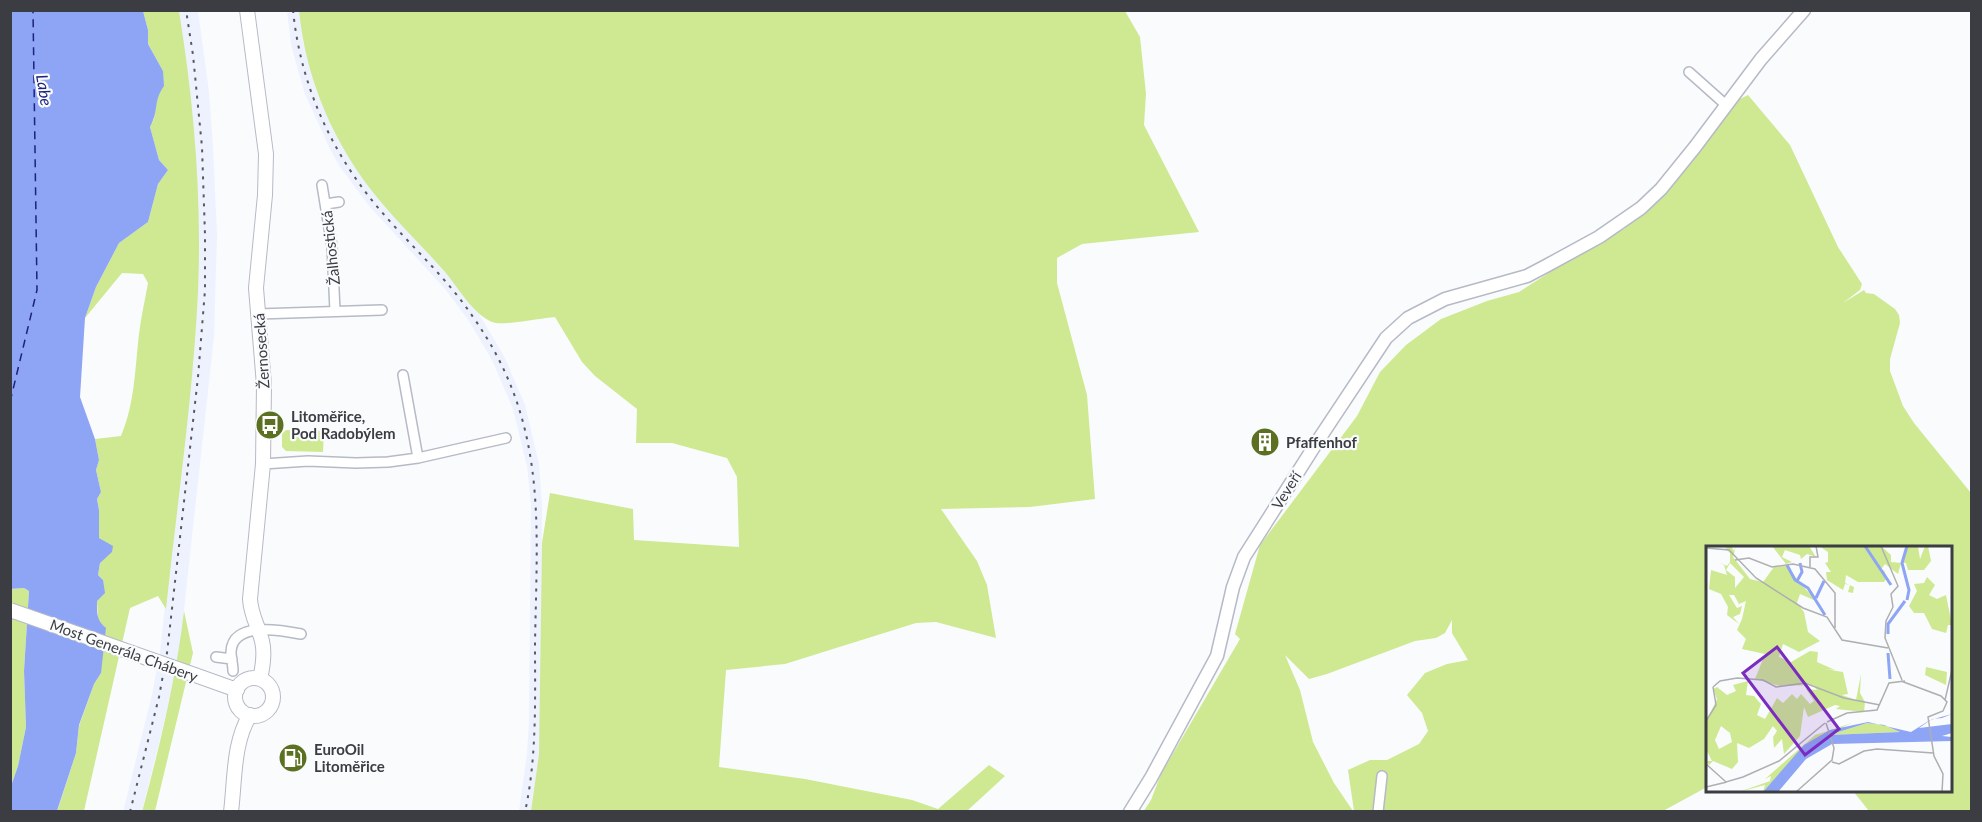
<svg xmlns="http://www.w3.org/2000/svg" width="1982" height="822" font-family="Lato,sans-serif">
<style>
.built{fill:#eef2fe}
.green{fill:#cee992}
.water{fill:#8ea4f5}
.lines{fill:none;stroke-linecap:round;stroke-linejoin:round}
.ferry{stroke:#1c227d;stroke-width:1.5;stroke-dasharray:8 6;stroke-linecap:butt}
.minor-casing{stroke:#b6bac6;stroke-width:12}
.tertiary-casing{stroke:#b6bac6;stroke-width:15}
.secondary-casing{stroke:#b6bac6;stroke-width:16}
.minor{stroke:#fff;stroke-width:9}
.tertiary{stroke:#fff;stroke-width:12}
.secondary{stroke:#fff;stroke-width:14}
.rail{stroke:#585a5f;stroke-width:2;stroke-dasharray:3 6;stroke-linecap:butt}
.secondary-bridge-casing{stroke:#b6bac6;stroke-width:16;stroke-linecap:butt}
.secondary-bridge{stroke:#fff;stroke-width:14}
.labels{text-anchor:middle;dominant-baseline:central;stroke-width:4.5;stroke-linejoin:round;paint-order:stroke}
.street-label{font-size:15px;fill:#3b3d42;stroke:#fafbfd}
.poi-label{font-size:15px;font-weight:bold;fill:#3b3d42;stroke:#fafbfd;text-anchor:start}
.water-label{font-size:16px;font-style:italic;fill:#1c227d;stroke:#fafbfd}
.inset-river{fill:none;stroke:#8ea4f5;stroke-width:3}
.inset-road{fill:none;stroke:#aeafb2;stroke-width:1.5}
.view{fill:#7b2cbf;fill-opacity:0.15;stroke:#7b2cbf;stroke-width:3}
.inset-edge{fill:none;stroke:#3b3d42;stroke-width:3}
</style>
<rect width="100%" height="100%" fill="#fafbfd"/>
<path class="built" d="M179 11H198L209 92 213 146 217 235 214 336 179 655 170 699 142 811 123 812 152 695 160 652 195 335 198 290V199L190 93Z
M287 11H299L303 42 316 90 328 118 350 160 379 200 454 282 479 314 504 356 525 405 539 464 542 504 541 720 539 754 531 811H519L527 754 529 720 531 504 527 466 513 409 493 362 469 321 445 289 370 207 340 167 329 147 305 94 291 45Z"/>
<path class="green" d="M143 11H179C194 103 202 198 198 292 193 398 177 504 166 609L158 596 130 608 84 811 57 812 76 753 79 726 94 684 101 673 97 601 103 580 98 575 100 563 107 543 99 538V510L97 499 101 492 96 470 99 460 95 439 121 436C135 403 135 368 139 334 141 317 145 300 148 283L143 274 122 273 85 318 96 287 119 243 148 222 158 184 168 170 159 160 150 127 154 119 156 96 163 71 148 44V30Z
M299 11H1125L1140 37 1146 94 1144 125 1199 232 1082 244 1057 258V283L1087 395 1095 499 1030 507 941 509 977 561 987 585 996 638 936 622 916 623 785 664 726 670 719 767 805 779 912 800 938 809 989 765 1005 776 967 811H531L539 754 542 543 550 493 633 509 634 540 739 547 737 477 727 458 672 443H636L637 409 595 376 582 362 555 317C543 318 505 325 496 323 476 319 458 287 445 272 424 248 401 226 380 201 335 147 306 81 299 11Z
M1748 95 1790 145 1838 247 1862 284 1860 290 1843 303 1864 290 1866 293 1874 294 1895 309 1899 315 1900 323 1890 359V371L1903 406 1914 423 1971 493V811H1869L1853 791 1950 790V548H1708L1707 787 1663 811H1354L1348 770 1370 760H1387L1419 744 1428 731 1422 713 1407 695 1425 673 1447 664 1468 660 1452 633V620L1445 633 1436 638 1415 641 1327 674 1309 679 1285 655 1300 690 1313 742 1334 783 1353 811 1143 812 1151 800 1161 774 1240 639 1235 634 1260 545 1357 416 1380 372 1406 345 1441 319 1487 301 1519 292 1583 251 1624 229 1655 204 1738 100Z
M286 430 324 431 323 452 286 451 282 447V434Z
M24 588 29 591 24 671 26 727 18 766 11 786V589Z
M184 611 193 653 155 811 142 812C160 745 176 679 184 611Z"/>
<path class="water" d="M10 11H143L148 30V44L163 71 164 86C153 101 159 111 150 127L159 160 168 170 158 184 148 222 119 243 96 287 85 318 80 397 95 439 99 460 96 470 101 492 97 499 99 510V538L113 546 112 552 100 563 98 575 103 580 105 593 97 601C97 613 96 620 106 628L101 673 94 684 79 725 76 753 57 811H11V786L18 766 26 727 24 671 29 591 24 588 10 589Z"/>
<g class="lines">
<path class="ferry" d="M10 402 37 290 33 10"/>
<g class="minor-casing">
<path id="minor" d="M1689 72 1726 105
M322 185 332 246 335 311
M326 204 339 202
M258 314 382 310
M403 375 418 458
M263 464 308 461 356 463 388 462 418 458 506 438
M216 657 232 659
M233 671C233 665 231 658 231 652 232 621 281 630 301 634
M1378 812 1382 776"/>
</g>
<g class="tertiary-casing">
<path id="tertiary" d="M1130 812 1151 778 1217 656 1233 587 1244 557 1319 439 1386 338 1408 318 1445 299 1527 276 1546 266 1599 237 1641 208 1661 189 1695 147 1761 59 1804 10"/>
</g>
<g class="secondary-casing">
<path id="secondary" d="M247 10 266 154 265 195 256 288 264 385 263 464 250 599C251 616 258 625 262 641 265 653 263 666 260 679
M195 675 237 690
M235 697a19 19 0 1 1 38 0a19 19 0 1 1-38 0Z
M231 812C235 780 233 742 250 715"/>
</g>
<use href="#minor" class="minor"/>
<use href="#tertiary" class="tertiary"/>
<use href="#secondary" class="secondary"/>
<path class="rail" d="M293 10C300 82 329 148 375 204 407 243 445 275 473 317 548 423 537 522 535 644 535 700 537 757 525 812
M130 812 159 697 167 653 198 377 205 290V235L202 147 193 55 186 10"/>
<g class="secondary-bridge-casing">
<path id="secondary-bridge" d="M10 610 195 675"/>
</g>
<use href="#secondary-bridge" class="secondary-bridge"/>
</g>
<defs>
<g id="bus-disc" transform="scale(1.5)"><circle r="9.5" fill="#5b7020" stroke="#fafbfd"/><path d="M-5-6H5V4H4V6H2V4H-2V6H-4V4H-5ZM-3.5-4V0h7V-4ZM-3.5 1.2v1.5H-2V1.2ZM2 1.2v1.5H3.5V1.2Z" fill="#fff"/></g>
<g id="building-disc" transform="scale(1.5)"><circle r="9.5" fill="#5b7020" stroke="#fafbfd"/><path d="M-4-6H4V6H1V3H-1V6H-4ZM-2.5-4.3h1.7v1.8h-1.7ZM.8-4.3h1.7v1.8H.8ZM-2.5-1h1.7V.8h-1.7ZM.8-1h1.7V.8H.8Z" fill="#fff"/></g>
<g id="fuel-disc" transform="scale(1.5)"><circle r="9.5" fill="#5b7020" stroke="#fafbfd"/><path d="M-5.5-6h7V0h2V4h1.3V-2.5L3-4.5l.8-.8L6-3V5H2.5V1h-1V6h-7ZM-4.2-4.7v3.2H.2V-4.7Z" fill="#fff"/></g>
</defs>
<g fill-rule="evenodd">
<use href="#bus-disc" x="270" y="425"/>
<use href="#building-disc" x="1265" y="442"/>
<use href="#fuel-disc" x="293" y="758"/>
</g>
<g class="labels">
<g class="street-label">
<text transform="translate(330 248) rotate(-96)">Žalhostická</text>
<text transform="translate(261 351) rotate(-94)">Žernosecká</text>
<text transform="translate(1286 490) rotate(-58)">Veveří</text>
<text transform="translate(124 650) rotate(20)">Most Generála Chábery</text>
</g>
<g class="poi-label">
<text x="291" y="416">Litoměřice,<tspan x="291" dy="17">Pod Radobýlem</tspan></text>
<text x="1286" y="442">Pfaffenhof</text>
<text x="314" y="749">EuroOil<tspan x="314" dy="17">Litoměřice</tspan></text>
</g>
<g class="water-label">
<text transform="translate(45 90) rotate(81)">Labe</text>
</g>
</g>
<g transform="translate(1706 546)">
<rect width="246" height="246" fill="#fafbfd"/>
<path d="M25 0 28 5 30 0 27 11 44 33 57 36 68 21 80 20 110 55 94 48 91 57 98 66 102 86 114 95 93 106 77 98 73 111 85 116 104 105 112 106 111 116 129 124 119 123 137 126 142 148 136 149 150 154 155 128 154 147 159 156 158 166 130 163 134 160 129 159 102 171 98 161 94 190 78 208 76 193 68 202 67 191 71 185 67 180 58 193 43 202 31 197 32 216 26 223 7 215 3 219 0 215H6L0 203V176L11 153 7 143 11 141 21 149 30 145 27 139 42 135 40 149 48 150 55 158 51 169 59 173 71 152 77 157 86 148 91 153 95 148 104 158 108 155 100 143 111 144 107 139 74 140 49 133 59 108 36 103 40 93 31 84 36 73 40 55 33 58 28 49H23L31 62 36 60 34 68 27 71 33 78 21 69 22 61 15 48 3 43 5 24 21 29 18 19 12 16 21 20 24 16V7L19 2ZM24 17 38 31 29 42V31L20 24ZM15 180 24 187 26 196 13 203 9 194ZM66 0H103L110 11 101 8 95 13 94 9 79 4 76 11 86 16 80 18ZM175 0 185 9V16L195 17 192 28 179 18 174 25 178 24 181 32 178 36H152L140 29 139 37 148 41 147 47 142 46 144 39 139 38 137 44 121 34 120 26H125L119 17 122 16V6L113 0ZM201 0H212L214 13 219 0H222L225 15 218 24H202L200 17H195ZM221 31 229 39 223 49 231 53 240 49 246 79H242L240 87 226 83 218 67H208L203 60 211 45 208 38 218 37ZM220 121 241 126 240 139 219 129ZM146 177 101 197 57 246 59 239 33 246 64 235 65 230 59 233 109 189ZM161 177 178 179 194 186 123 189Z" fill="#cee992" fill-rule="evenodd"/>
<path d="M246 168 236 172 226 173 213 182 246 178V187L236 190 246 191V195L126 198 100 213 72 246H57L98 199 124 184 162 176 205 186 224 174ZM161 177 178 179 194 186 123 189Z" fill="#8ea4f5" fill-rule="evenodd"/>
<path class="inset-river" d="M159 0 185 39M81 19 89 34 102 42 119 69M91 35 96 26 94 17M110 52 118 35M201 54 203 44 196 17 201 0M182 88V78L199 55M182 107 184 133M129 192 221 187M63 246 98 207 122 194"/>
<path class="inset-road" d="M175 0 192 40 185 48 187 61 180 75 179 92 196 134M0 2 23 4 50 32 97 62 121 71 136 94 182 102M29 14 43 12 66 21 87 18 109 23 129 47V82M104 21V11H112L110 0M195 135 235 150 241 156 237 165 222 171 228 210 237 228 236 246M7 141 14 135 31 132 57 134 70 141 99 137 138 152 174 159M239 154 246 124M0 175 10 159 7 141M121 176 141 167 171 164 183 137 199 135M126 216 133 218 158 205 171 203 227 207M0 218 20 236 37 231 73 215 119 177M0 241 21 236M90 246 126 214 128 202 120 177"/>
<path class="view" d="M71 101 133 183 99 209 37 127Z"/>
<rect width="246" height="246" class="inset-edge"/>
</g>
<rect width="1982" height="822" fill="none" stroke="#3b3d42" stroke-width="24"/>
</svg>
